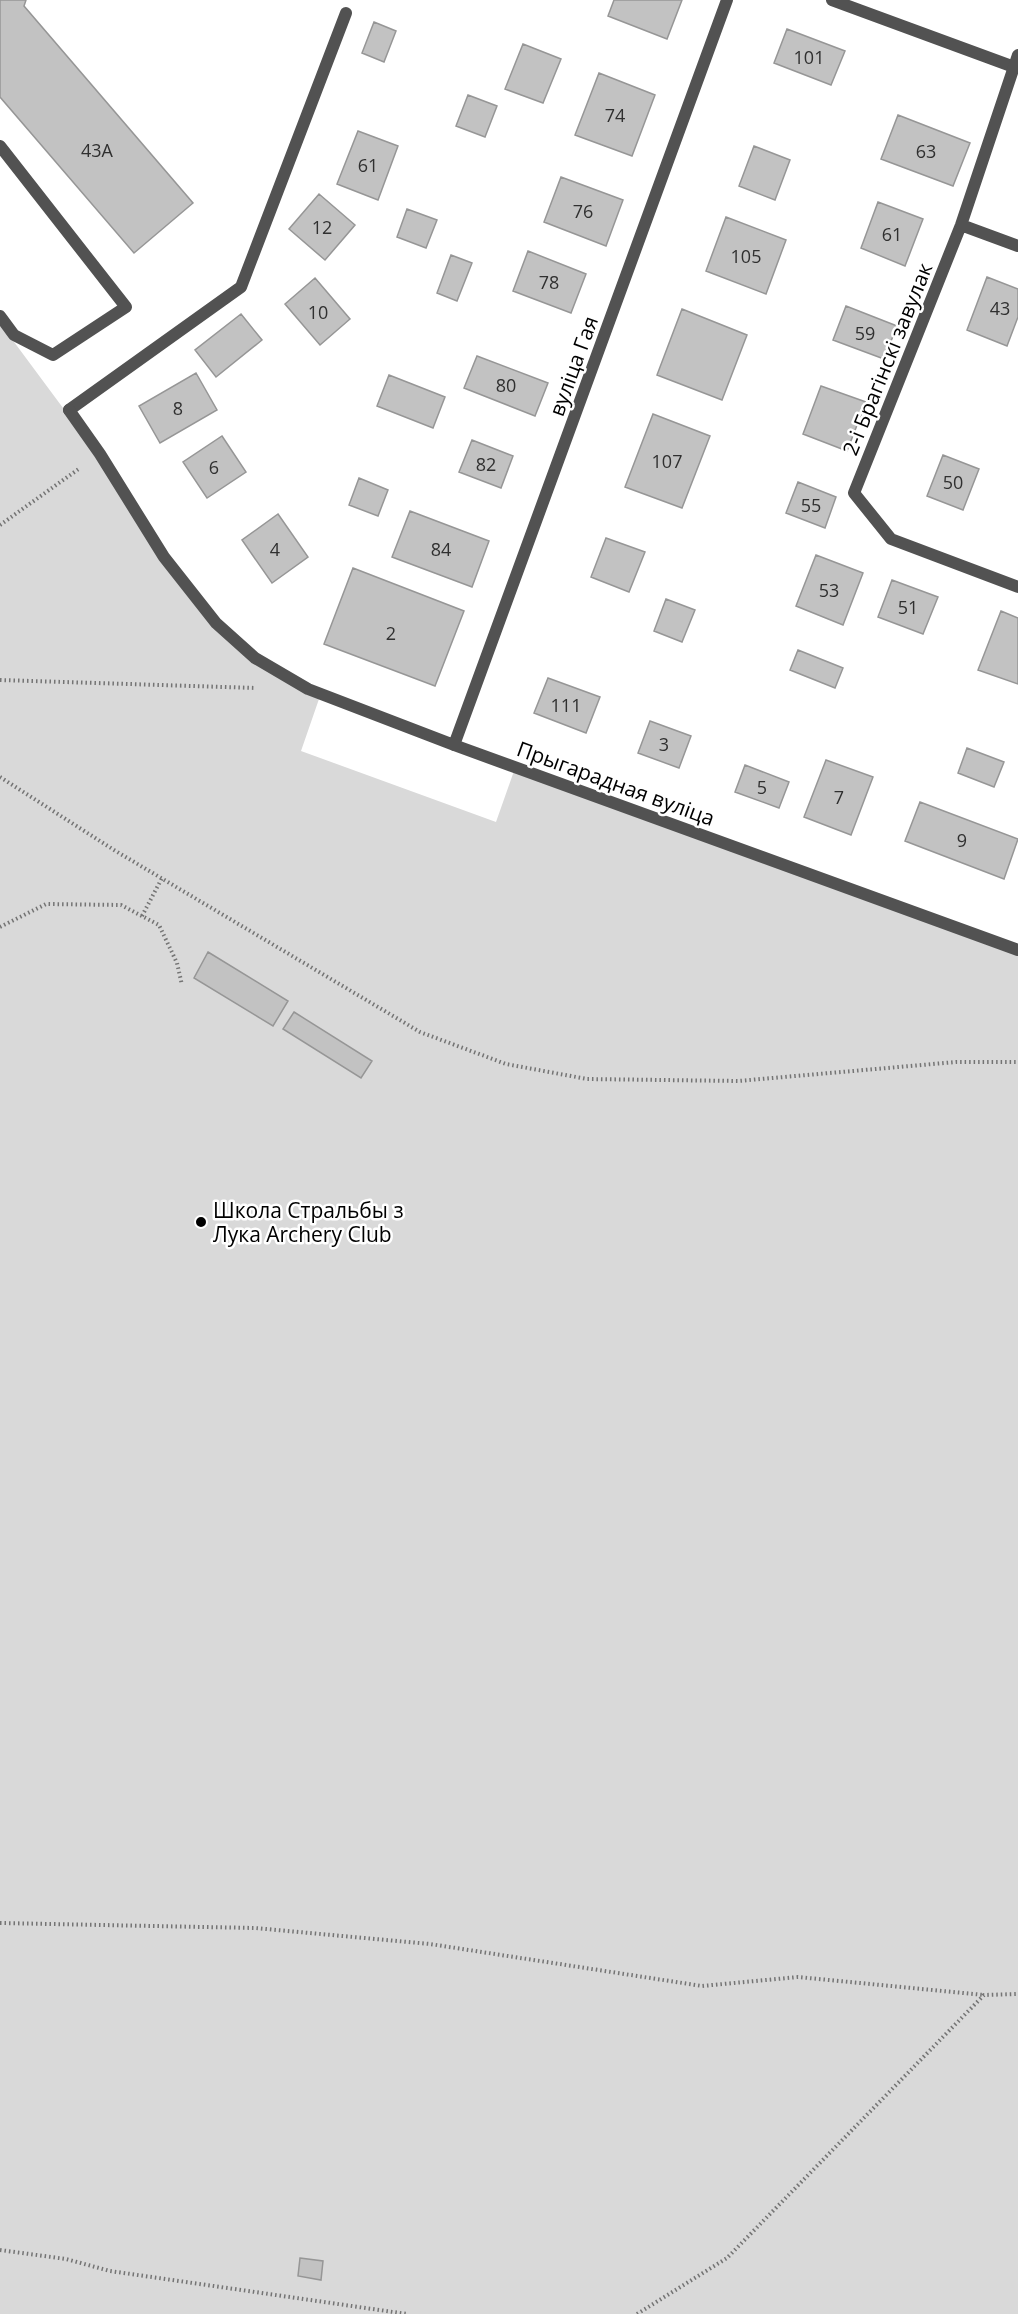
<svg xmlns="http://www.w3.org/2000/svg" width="1018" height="2314" font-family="'Open Sans',sans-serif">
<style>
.green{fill:#d9d9d9}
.building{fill:#c2c2c2;stroke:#969696;stroke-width:1.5}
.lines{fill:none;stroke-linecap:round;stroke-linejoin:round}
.path{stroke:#747474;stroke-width:4;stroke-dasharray:1.5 3;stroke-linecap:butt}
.lane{stroke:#525252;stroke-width:12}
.street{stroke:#525252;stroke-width:12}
.poi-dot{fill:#000;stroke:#fff;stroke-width:2}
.labels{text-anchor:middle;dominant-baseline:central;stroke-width:5;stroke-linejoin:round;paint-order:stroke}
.number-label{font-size:18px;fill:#303030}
.street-label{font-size:21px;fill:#000;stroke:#fff}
.poi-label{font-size:21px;fill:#000;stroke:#fff;text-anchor:start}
</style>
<rect width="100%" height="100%" fill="#fff"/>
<path class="green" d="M0 323 66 412 214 625 319 699 301 751 496 822 514 771 1018 954V2314H0Z"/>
<path class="building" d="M0 0H26L24 6 193 203 134 253 0 97Z
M614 0H682L667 39 608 16Z
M374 22 396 31 384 62 362 53Z
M787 29 845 51 831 85 774 63Z
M523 44 561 59 543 103 505 89Z
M599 73 655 95 632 156 575 135Z
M468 95 497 106 485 137 456 126Z
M898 115 970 143 953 186 881 159Z
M358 131 398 146 378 200 337 184Z
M754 146 790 160 775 200 739 186Z
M561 177 623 200 606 246 544 222Z
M319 194 355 225 325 260 289 229Z
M878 202 923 219 905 266 861 248Z
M407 209 437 220 426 248 397 237Z
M726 217 786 240 766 294 706 271Z
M528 251 586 274 571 313 513 291Z
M451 255 472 263 457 301 437 293Z
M987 277 1018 289V317L1007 346 967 330Z
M315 278 350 319 320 345 285 304Z
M846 306 897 326 884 359 833 340Z
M682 309 747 335 722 400 657 375Z
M241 314 262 340 216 377 195 350Z
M477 356 548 383 535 416 464 388Z
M196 373 217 410 160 443 139 406Z
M389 375 445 397 433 428 377 406Z
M821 386 866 402 847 451 803 434Z
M653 414 710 436 682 508 625 487Z
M222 436 246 472 207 498 183 462Z
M472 440 513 456 501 488 459 472Z
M943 455 979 469 963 510 927 496Z
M359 478 388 490 378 516 349 505Z
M798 482 836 497 825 528 786 513Z
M410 511 489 541 472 587 392 557Z
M278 514 308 557 272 583 242 540Z
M606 538 645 552 629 592 591 577Z
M816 555 863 573 843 625 796 606Z
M353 568 464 611 435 686 324 644Z
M892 580 938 597 923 634 878 617Z
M666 599 695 610 682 642 654 631Z
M1001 611 1018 618V684L978 670Z
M798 650 843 668 835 688 790 670Z
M548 678 600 697 586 733 534 713Z
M650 721 691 736 679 768 638 753Z
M967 748 1004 762 994 787 958 773Z
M826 760 873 777 851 835 804 817Z
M745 765 789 782 779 808 735 792Z
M920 802 1018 839 1004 879 905 841Z
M208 952 288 1001 273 1026 194 978Z
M294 1012 372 1061 361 1078 283 1029Z
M300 2258 323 2261 321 2280 298 2276Z"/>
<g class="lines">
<path class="path" d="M0 525 80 468
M0 680 256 688
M0 777 114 850 420 1032 506 1064 587 1079 738 1081 956 1062H1018
M142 916 162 878
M0 927 46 904 121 905 159 925 177 963 182 985
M0 1923 255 1928 430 1944 702 1986 798 1977 984 1995
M0 2250 66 2259 110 2271 407 2314
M637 2314 727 2258 984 1995 1018 1994"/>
<path class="lane" d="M832 0 1014 67
M0 146 126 307 53 355 14 335 0 316
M69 410 241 287 346 13"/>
<path class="street" d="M1018 55 961 225 854 493 891 539 1018 587
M961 225 1018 246
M69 410 100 454 164 557 216 623 255 658 308 689 454 745 1018 950
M454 745 727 0"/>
</g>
<circle class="poi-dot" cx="201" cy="1222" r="6"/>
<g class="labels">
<g class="number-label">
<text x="809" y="57">101</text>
<text x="615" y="115">74</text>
<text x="97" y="150">43А</text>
<text x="926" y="151">63</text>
<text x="368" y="165">61</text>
<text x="583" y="211">76</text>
<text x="322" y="227">12</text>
<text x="892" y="234">61</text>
<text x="746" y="256">105</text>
<text x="549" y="282">78</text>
<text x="1000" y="308">43</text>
<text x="318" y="312">10</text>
<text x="865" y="333">59</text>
<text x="506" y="385">80</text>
<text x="178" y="408">8</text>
<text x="667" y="461">107</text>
<text x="486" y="464">82</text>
<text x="214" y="467">6</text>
<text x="953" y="482">50</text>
<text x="811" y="505">55</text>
<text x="275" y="549">4</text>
<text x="441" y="549">84</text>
<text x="829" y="590">53</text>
<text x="908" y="607">51</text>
<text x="391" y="633">2</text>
<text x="566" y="705">111</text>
<text x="664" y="744">3</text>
<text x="762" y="787">5</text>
<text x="839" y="797">7</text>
<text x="962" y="840">9</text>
</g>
<g class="street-label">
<text transform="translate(887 359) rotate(-68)">2-і Брагінскі завулак</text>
<text transform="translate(573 366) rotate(-70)">вуліца Гая</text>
<text transform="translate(616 783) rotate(20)">Прыгарадная вуліца</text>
</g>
<g class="poi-label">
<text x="213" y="1210">Школа Стральбы з<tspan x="213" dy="24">Лука Archery Club</tspan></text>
</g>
</g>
</svg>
